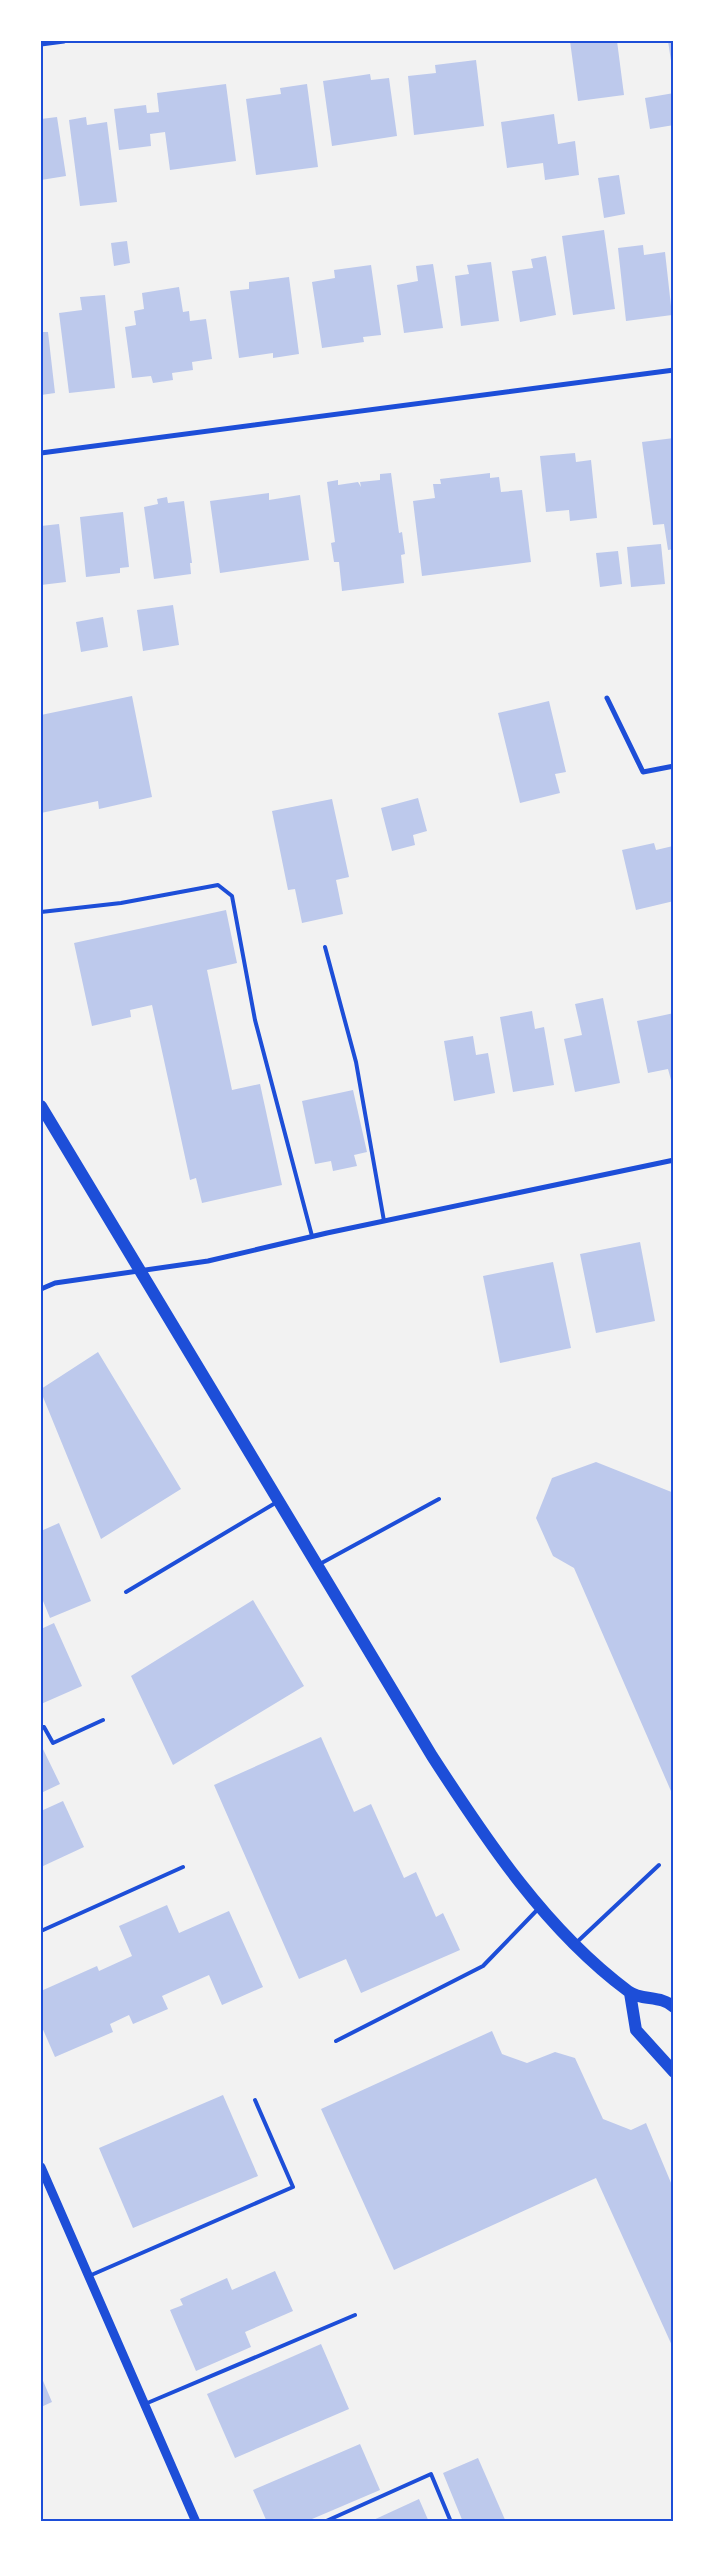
<svg xmlns="http://www.w3.org/2000/svg" width="715" height="2563" font-family="Commissioner,sans-serif">
<style>
.building{fill:#bdc9ec}
.lines{fill:none;stroke-linecap:round;stroke-linejoin:round}
.service{stroke:#1d4ed8;stroke-width:4}
.minor{stroke:#1d4ed8;stroke-width:5}
.tertiary{stroke:#1d4ed8;stroke-width:9}
.primary{stroke:#1d4ed8;stroke-width:12}
.neatline{fill:none;stroke:#1d4ed8;stroke-width:2}
</style>
<rect width="100%" height="100%" fill="#f2f2f2"/>
<path class="building" d="M570 41H617L624 95 578 101Z
M668 41H674V74H673Z
M476 60 484 126 414 135 408 76 436 73 435 65Z
M370 74 371 80 389 78 397 136 332 146 323 81Z
M226 84 236 161 170 170 165 132 150 134 151 146 119 150 114 109 146 105 147 113 159 112 157 93Z
M307 84 318 167 256 175 246 99 281 94 280 88Z
M674 93V125L650 129 645 98Z
M554 114 558 144 575 141 579 175 545 180 543 163 507 168 501 122Z
M57 117 66 176 41 180V119Z
M86 117 87 125 107 122 117 202 80 206 69 120Z
M619 175 625 214 604 218 598 178Z
M604 230 615 309 573 315 562 236Z
M127 241 130 263 114 266 111 243Z
M643 245 644 255 665 252 672 315 626 321 618 248Z
M546 256 556 315 520 322 512 271 533 268 531 259Z
M491 262 499 321 461 326 455 276 469 274 467 265Z
M433 264 443 328 404 333 397 285 418 281 416 266Z
M371 265 381 335 363 337 364 342 322 348 312 282 335 278 334 270Z
M289 277 299 354 273 358V353L239 358 230 291 249 289V282Z
M179 287 183 312 189 311 190 321 206 319 212 359 192 362 193 370 172 373 173 380 153 383 151 376 132 378 125 327 136 325 134 311 144 309 142 293Z
M105 295 115 388 69 393 59 313 82 310 80 297Z
M41 332H48L55 393 41 395Z
M674 438V549L668 550 664 524 653 525 642 442Z
M575 453 576 462 591 460 597 518 570 521 569 510 546 512 540 456Z
M391 473 399 533 402 532 405 554 401 555 404 583 342 591 339 562H334L331 543 335 542 327 482 338 480V485L358 482 361 487 360 482 380 480V474Z
M490 473V478L499 477 501 492 522 490 531 562 422 576 413 501 435 498 433 484H441L440 479Z
M269 493V500L300 495 309 560 220 573 210 501Z
M167 497 168 503 184 501 192 563H190L191 574 154 579 144 507 158 504 157 499Z
M123 512 129 567 120 568V573L86 577 80 517Z
M59 524 66 582 41 585V526Z
M661 544 665 584 631 587 627 547Z
M618 551 622 584 600 587 596 553Z
M173 605 179 645 143 651 137 610Z
M103 617 108 647 81 652 76 622Z
M132 696 152 797 99 809 98 801 41 813V715Z
M549 701 566 772 555 774 560 793 520 803 498 713Z
M418 798 427 831 413 835 415 845 392 851 381 808Z
M332 799 349 877 336 880 343 914 302 923 295 889 288 890 272 811Z
M654 843 656 850 673 846 674 901 636 910 622 850Z
M226 910 237 963 207 970 232 1090 260 1084 282 1185 202 1203 196 1178 190 1180 152 1005 130 1010 131 1017 92 1026 74 943Z
M603 998 620 1083 575 1092 564 1039 582 1035 575 1004Z
M532 1011 535 1029 544 1027 554 1085 513 1092 500 1017Z
M674 1013V1079L671 1080 668 1069 648 1073 637 1021Z
M473 1036 476 1055 488 1053 495 1093 454 1101 444 1041Z
M353 1090 367 1152 354 1155 357 1166 333 1171 331 1161 315 1164 302 1101Z
M640 1242 655 1321 596 1333 580 1254Z
M553 1262 571 1348 500 1363 483 1276Z
M98 1352 181 1489 101 1539 41 1392V1389Z
M596 1462 674 1493V1798L574 1568 553 1556 536 1518 552 1478Z
M59 1523 91 1601 50 1618 41 1596V1531Z
M253 1600 304 1686 173 1765 131 1676Z
M54 1623 82 1686 41 1704V1629Z
M321 1737 354 1812 371 1804 404 1878 416 1872 436 1917 443 1913 460 1950 361 1993 346 1959 299 1979 214 1785Z
M41 1745 60 1784 41 1793Z
M63 1801 84 1847 41 1867V1811Z
M167 1905 179 1933 229 1911 263 1987 222 2005 209 1975 162 1996 168 2009 133 2024 129 2015 110 2024 113 2032 55 2057 41 2025V1991L97 1966 99 1971 132 1956 119 1926Z
M492 2031 502 2054 527 2063 555 2052 575 2058 603 2119 631 2130 646 2123 674 2190V2350L596 2178 394 2270 321 2109Z
M223 2095 258 2176 133 2228 99 2148Z
M275 2271 293 2311 245 2332 251 2347 196 2371 170 2310 183 2305 180 2299 227 2278 232 2290Z
M321 2344 349 2409 235 2458 207 2394Z
M41 2376 52 2402 41 2407Z
M360 2444 380 2490 305 2522H267L253 2490Z
M478 2458 506 2522H463L443 2473Z
M419 2499 429 2522H369Z"/>
<g class="lines">
<path class="service" d="M41 912 121 903 218 885 232 896 255 1020 312 1236
M325 947 356 1062 384 1221
M318 1565 439 1499
M126 1592 277 1502
M41 1728 44 1727 53 1743 103 1720
M41 1931 183 1867
M577 1942 659 1865
M336 2041 483 1966 539 1908
M89 2276 293 2187 255 2100
M145 2404 355 2315
M324 2522 431 2474 451 2522"/>
<path class="minor" d="M41 44 64 41
M41 453 674 370
M607 698 643 772 674 766
M41 1289 55 1283 208 1261 327 1233 674 1160"/>
<path class="tertiary" d="M41 2167 196 2522"/>
<path class="primary" d="M41 1106 432 1756C487 1841 546 1930 628 1991 641 2001 661 1995 674 2007
M630 1993 636 2030 674 2072"/>
</g>
<rect width="715" height="2563" fill="none" stroke="#ffffff" stroke-width="85"/>
<rect x="42" y="42" width="630" height="2478" class="neatline"/>
</svg>
